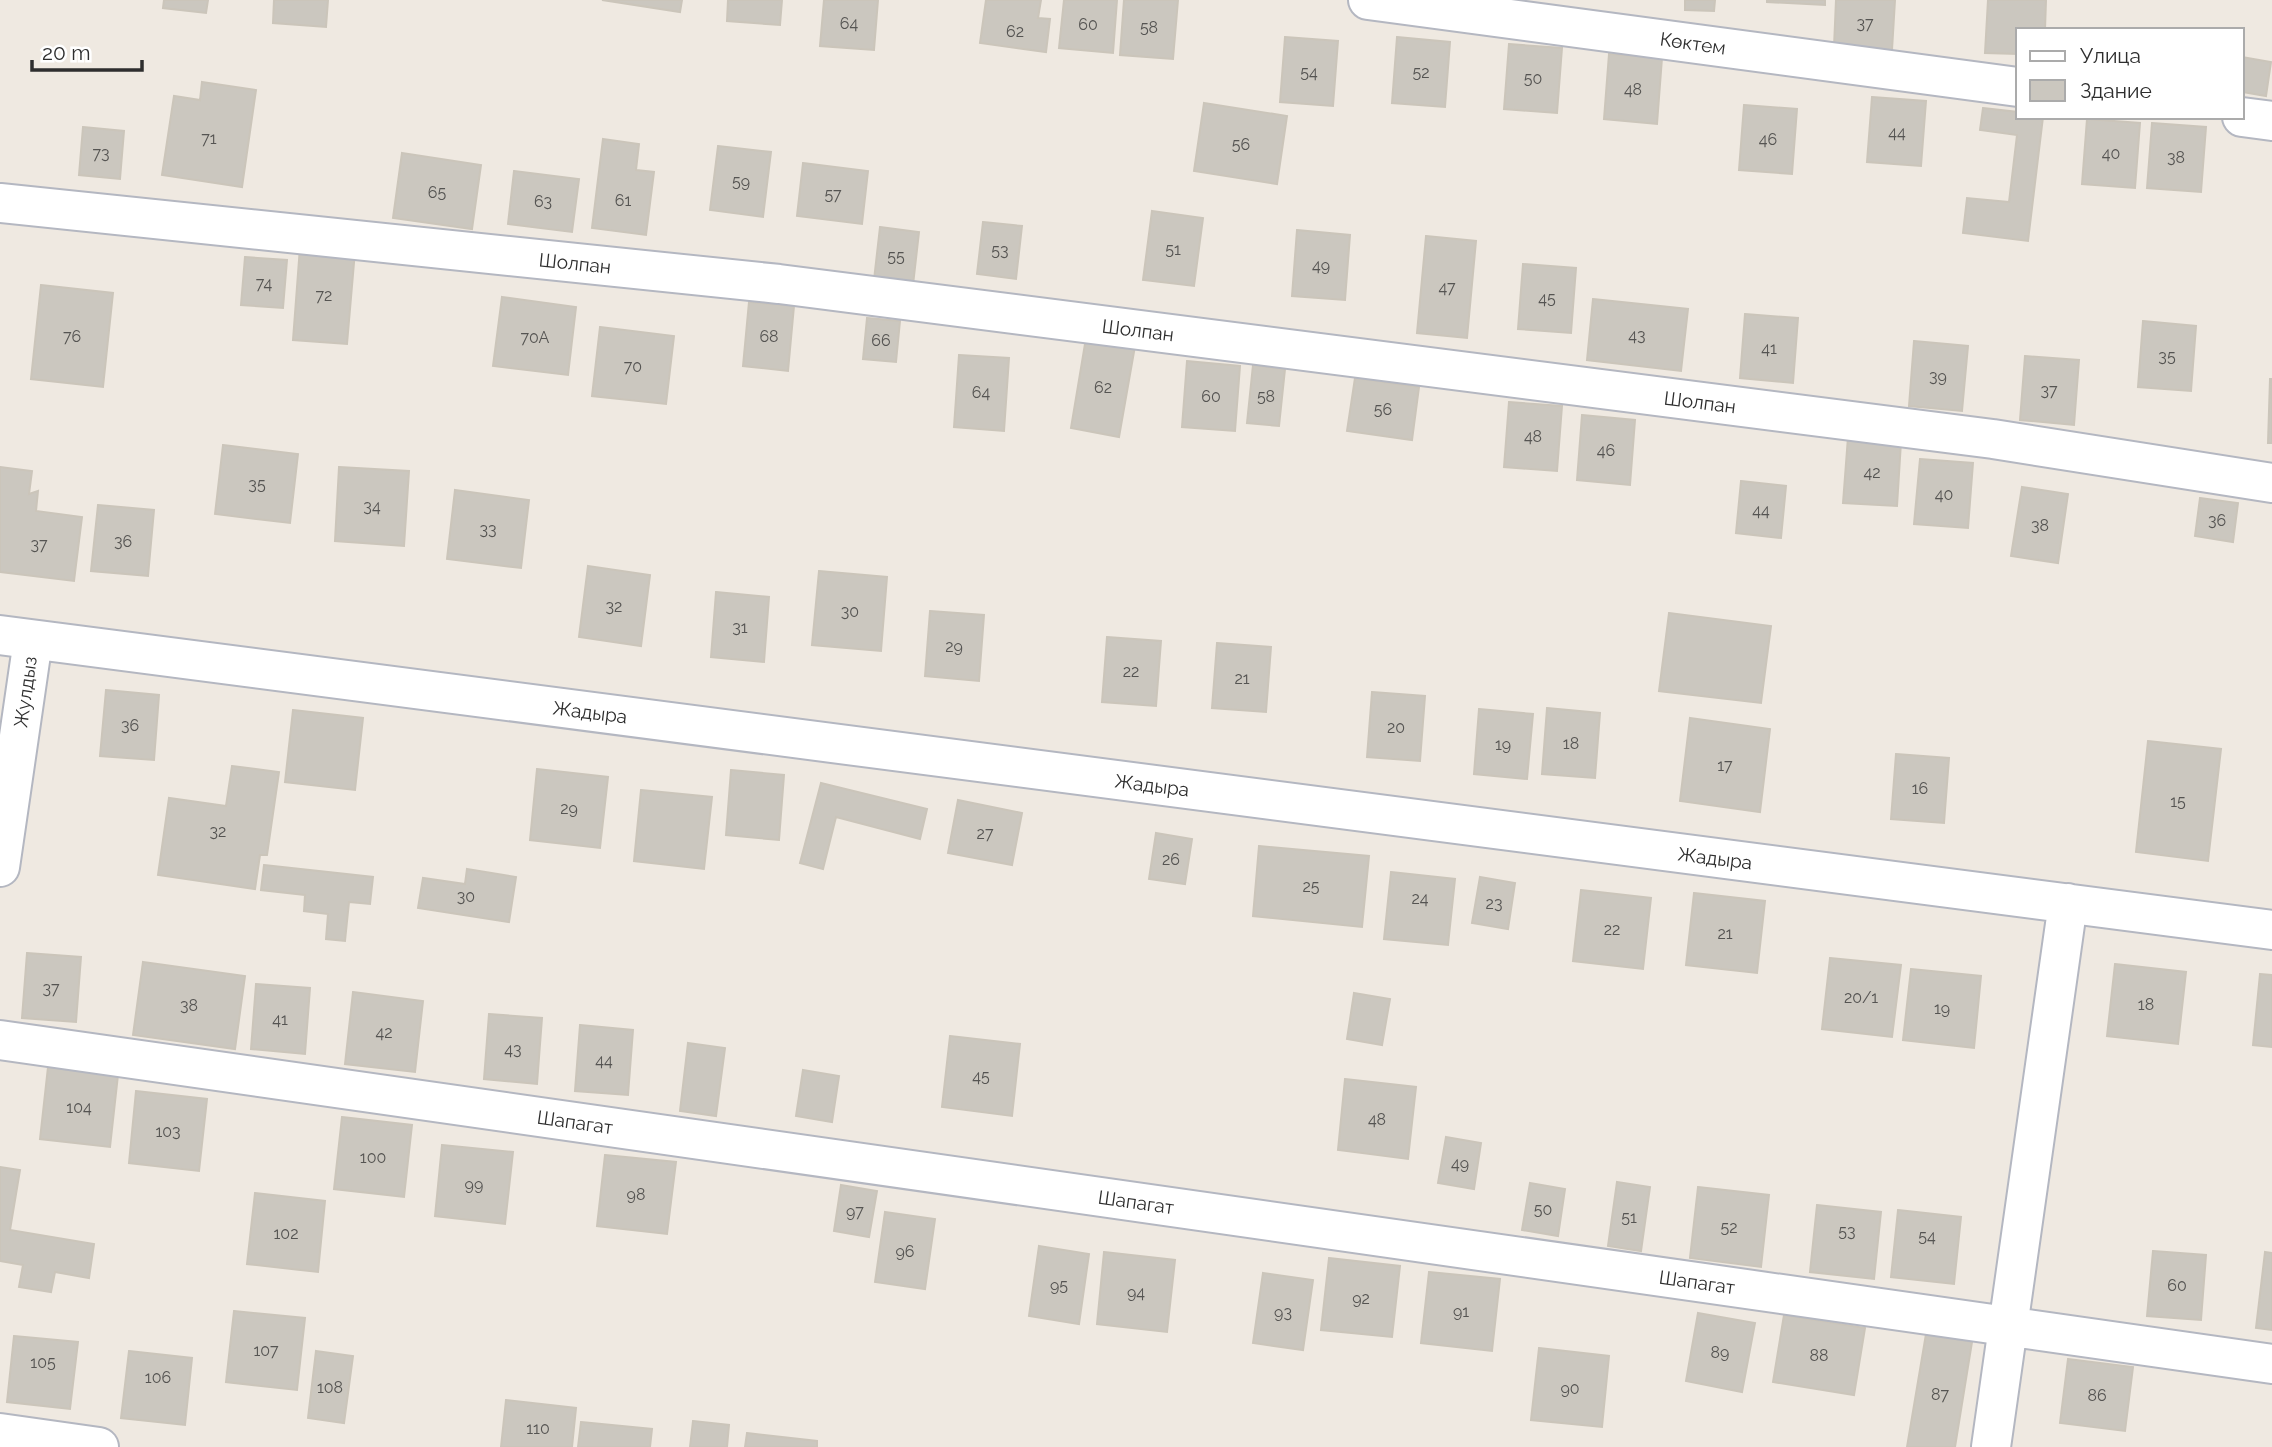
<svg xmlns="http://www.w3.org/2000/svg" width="2272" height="1447" font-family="Raleway,sans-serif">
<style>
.building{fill:#cbc7bf;stroke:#cbc5ba;stroke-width:2}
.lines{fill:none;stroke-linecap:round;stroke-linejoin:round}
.minor-casing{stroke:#b4b7c1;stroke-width:42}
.minor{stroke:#fff;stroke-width:38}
.labels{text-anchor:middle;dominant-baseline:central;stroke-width:5;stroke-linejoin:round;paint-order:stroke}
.number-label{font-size:16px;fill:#555452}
.street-label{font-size:19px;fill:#2e2e2e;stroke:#fff}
</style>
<rect width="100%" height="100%" fill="#efe9e1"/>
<path class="building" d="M164 0H208L206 13 163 8Z
M274 0H328L326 27 273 23Z
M602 0H682L680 12Z
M728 0H782L780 25 727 21Z
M824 0H878L874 50 820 46Z
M986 0H1041L1038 18 1050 19 1046 52 980 43Z
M1064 0H1117L1113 53 1059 48Z
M1124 0H1178L1173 59 1120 55Z
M1685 0H1715L1714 11 1685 10Z
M1767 0H1825V5L1767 2Z
M1836 0H1895L1892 50 1834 47Z
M1988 0H2046L2045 30H2018V54L1985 53Z
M1285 37 1338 41 1333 106 1280 102Z
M1397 37 1450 42 1445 107 1392 103Z
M1509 44 1562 48 1557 113 1504 109Z
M1609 54 1662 58 1657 124 1604 119Z
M2242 57 2271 62 2266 96 2242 92Z
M202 82 256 90 242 187 162 175 174 96 200 100Z
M1872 97 1926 101 1921 166 1867 162Z
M1204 103 1287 116 1277 184 1194 171Z
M1744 105 1797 109 1792 174 1739 170Z
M1983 108 2018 112V117H2043L2028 241 1963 233 1967 198 2009 202 2017 135 1980 130Z
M2087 119 2140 123 2135 188 2082 184Z
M2152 123 2206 127 2201 192 2147 188Z
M83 127 124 131 120 179 79 175Z
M603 139 639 144 636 170 654 172 646 235 592 228Z
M718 146 771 152 763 217 710 210Z
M402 153 481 165 472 229 393 218Z
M803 163 868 171 862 224 797 216Z
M514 171 579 179 572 232 508 224Z
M1152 211 1203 218 1194 286 1143 280Z
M983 222 1022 226 1016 279 977 274Z
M880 227 919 232 913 285 874 280Z
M1297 230 1350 235 1345 300 1292 296Z
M1426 236 1476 241 1467 338 1417 333Z
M300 247 355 251 347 344 293 340Z
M245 257 287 260 283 308 241 305Z
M1523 264 1576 268 1571 333 1518 329Z
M41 285 113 293 103 387 31 379Z
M502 297 576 307 568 375 493 366Z
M1593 299 1688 309 1681 371 1587 360Z
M749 302 794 306 788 371 743 366Z
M1745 314 1798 318 1793 383 1740 378Z
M867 318 900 321 896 362 863 359Z
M2143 321 2196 326 2191 391 2138 387Z
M600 327 674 336 666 404 592 396Z
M1086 338 1135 346 1119 437 1071 428Z
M1914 341 1968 346 1962 411 1909 406Z
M959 355 1009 358 1004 431 954 427Z
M2025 356 2079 360 2074 425 2020 420Z
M1187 361 1240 366 1235 431 1182 427Z
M1253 365 1285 369 1279 426 1247 423Z
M1355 378 1419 387 1412 440 1347 431Z
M2270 379H2272V443H2268Z
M1509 402 1562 406 1557 471 1504 467Z
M1582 415 1635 420 1630 485 1577 480Z
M1848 437 1901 442 1897 506 1843 503Z
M223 445 298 454 290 523 215 514Z
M1920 459 1973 463 1968 528 1914 524Z
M0 467 32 471 29 494 38 491 36 511 82 517 74 581 0 572Z
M339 467 409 471 404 546 335 541Z
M1741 481 1786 486 1781 538 1736 533Z
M2022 487 2068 494 2058 563 2011 556Z
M455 490 529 500 521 568 447 559Z
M2200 498 2238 503 2233 542 2195 536Z
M98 505 154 510 148 576 91 571Z
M588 566 650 575 641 646 579 637Z
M819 571 887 577 881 651 812 645Z
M716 592 769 597 764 662 711 657Z
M930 611 984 615 979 681 925 676Z
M1669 613 1771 626 1761 703 1659 691Z
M1107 637 1161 641 1156 706 1102 702Z
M1217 643 1271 647 1266 712 1212 708Z
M106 690 159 695 154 760 100 756Z
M1372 692 1425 696 1420 761 1367 757Z
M1547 708 1600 713 1595 778 1542 774Z
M1479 709 1533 714 1527 779 1474 774Z
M293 710 363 718 355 790 285 782Z
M1690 718 1770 729 1760 812 1680 801Z
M2148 741 2221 749 2208 861 2136 852Z
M1896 754 1949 758 1944 823 1891 819Z
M232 766 279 772 267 855H260L255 889 158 875 169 798 226 806Z
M537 769 608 777 600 848 530 840Z
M731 770 784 775 779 840 726 835Z
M821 783 927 809 920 839 836 817 823 869 800 863Z
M641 790 712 797 704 869 634 861Z
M958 800 1022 813 1012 865 948 853Z
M1156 833 1192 839 1185 884 1149 879Z
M1259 846 1369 856 1362 927 1253 916Z
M264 865 373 877 370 904 349 902 345 941 326 939 328 914 304 911 305 895 261 890Z
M467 869 516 877 509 922 418 908 423 878 465 884Z
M1391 872 1455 879 1448 945 1384 939Z
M1480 877 1515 883 1508 929 1472 923Z
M1581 890 1651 898 1643 969 1573 961Z
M1694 893 1765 901 1757 973 1686 965Z
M27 953 81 957 76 1022 22 1018Z
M1830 958 1901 965 1892 1037 1822 1029Z
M143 962 245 976 235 1049 133 1035Z
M2115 964 2186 972 2178 1044 2107 1036Z
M1911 969 1981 976 1974 1048 1903 1040Z
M2260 974 2272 975V1047L2253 1045Z
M256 984 310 988 305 1054 251 1049Z
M353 992 423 1001 415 1072 345 1064Z
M1354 993 1390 999 1382 1045 1347 1039Z
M489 1014 542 1018 537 1084 484 1079Z
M580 1025 633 1030 628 1095 575 1091Z
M950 1036 1020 1044 1012 1116 942 1107Z
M688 1043 725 1048 716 1116 680 1111Z
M48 1067 118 1075 110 1147 40 1139Z
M803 1070 839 1076 832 1122 796 1116Z
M1345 1079 1416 1087 1408 1159 1338 1150Z
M136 1091 207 1099 199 1171 129 1163Z
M342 1117 412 1125 404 1197 334 1189Z
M1446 1137 1481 1143 1474 1189 1438 1183Z
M442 1145 513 1152 505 1224 435 1216Z
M605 1155 676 1162 667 1234 597 1226Z
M0 1167 20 1170 10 1230 94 1244 89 1278 55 1272 51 1292 19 1287 23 1265 0 1261Z
M1617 1182 1650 1187 1641 1251 1608 1246Z
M1530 1183 1565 1189 1558 1236 1522 1230Z
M841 1185 877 1191 869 1237 834 1231Z
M1698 1187 1769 1195 1761 1267 1690 1258Z
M255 1193 325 1201 318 1272 247 1264Z
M1817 1205 1881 1212 1874 1279 1810 1272Z
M1898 1210 1961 1217 1954 1284 1891 1277Z
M885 1212 935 1219 925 1289 875 1282Z
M1039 1246 1089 1254 1079 1324 1029 1316Z
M2153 1251 2206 1255 2201 1320 2147 1316Z
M1104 1252 1175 1260 1167 1332 1097 1324Z
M2265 1252 2272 1253V1330L2256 1328Z
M1329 1258 1400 1266 1392 1337 1321 1330Z
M1429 1272 1500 1279 1492 1351 1421 1343Z
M1263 1273 1313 1280 1303 1350 1253 1343Z
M234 1311 305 1318 297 1390 226 1382Z
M1698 1313 1755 1323 1742 1392 1686 1381Z
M1784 1315 1865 1328 1854 1395 1773 1382Z
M1926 1334 1972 1342 1955 1447H1907Z
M14 1336 78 1342 70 1409 7 1402Z
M1539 1348 1609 1356 1602 1427 1531 1420Z
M129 1351 192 1358 185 1425 121 1418Z
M316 1351 353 1356 344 1423 308 1418Z
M2068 1359 2133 1367 2125 1431 2060 1423Z
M506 1400 576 1408 572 1447H501Z
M693 1421 729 1425 727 1447H690Z
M581 1422 652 1429 650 1447H578Z
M747 1433 817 1441V1447H745Z"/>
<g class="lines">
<g class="minor-casing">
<path id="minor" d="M1368 0 2018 87
M2242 117 2272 121
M0 203 779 284 1993 439 2272 483
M0 635 2272 930
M0 867 33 640
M0 1040 2272 1364
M0 1433 99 1447
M1991 1447 2068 903"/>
</g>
<use href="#minor" class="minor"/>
</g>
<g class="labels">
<g class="number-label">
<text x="849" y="23">64</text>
<text x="1865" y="23">37</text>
<text x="1088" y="24">60</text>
<text x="1149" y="27">58</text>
<text x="1015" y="31">62</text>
<text x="1309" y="72">54</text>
<text x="1421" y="72">52</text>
<text x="1533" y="78">50</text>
<text x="1633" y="89">48</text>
<text x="1897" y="132">44</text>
<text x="209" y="138">71</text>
<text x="1768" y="139">46</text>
<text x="1241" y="144">56</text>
<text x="101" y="153">73</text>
<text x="2111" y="153">40</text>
<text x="2176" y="157">38</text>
<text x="741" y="181">59</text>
<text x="437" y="192">65</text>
<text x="833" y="194">57</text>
<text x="623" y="200">61</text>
<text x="543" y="201">63</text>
<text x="1173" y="249">51</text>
<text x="1000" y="250">53</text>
<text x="896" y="256">55</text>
<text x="1321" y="265">49</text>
<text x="264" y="283">74</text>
<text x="1447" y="287">47</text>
<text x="324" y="295">72</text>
<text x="1547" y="298">45</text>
<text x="1637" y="335">43</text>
<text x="72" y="336">76</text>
<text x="769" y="336">68</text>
<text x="535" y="337">70А</text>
<text x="881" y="340">66</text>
<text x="1769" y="348">41</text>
<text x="2167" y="356">35</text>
<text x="633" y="366">70</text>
<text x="1938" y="376">39</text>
<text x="1103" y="387">62</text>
<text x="2049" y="390">37</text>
<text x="981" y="392">64</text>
<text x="1211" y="396">60</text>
<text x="1266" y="396">58</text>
<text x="1383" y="409">56</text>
<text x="1533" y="436">48</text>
<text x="1606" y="450">46</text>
<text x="1872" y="472">42</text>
<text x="257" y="484">35</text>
<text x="1944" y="494">40</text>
<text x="372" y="506">34</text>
<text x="1761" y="510">44</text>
<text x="2217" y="520">36</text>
<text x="2040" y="525">38</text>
<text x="488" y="529">33</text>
<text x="123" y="541">36</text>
<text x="39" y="544">37</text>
<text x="614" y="606">32</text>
<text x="850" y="611">30</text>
<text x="740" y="627">31</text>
<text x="954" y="646">29</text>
<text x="1131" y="671">22</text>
<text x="1242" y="678">21</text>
<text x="130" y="725">36</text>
<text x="1396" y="727">20</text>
<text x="1571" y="743">18</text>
<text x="1503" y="744">19</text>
<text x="1725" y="765">17</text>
<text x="1920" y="788">16</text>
<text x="2178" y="801">15</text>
<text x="569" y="808">29</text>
<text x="218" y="831">32</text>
<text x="985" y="833">27</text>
<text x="1171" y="859">26</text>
<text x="1311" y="886">25</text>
<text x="466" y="896">30</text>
<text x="1420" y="898">24</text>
<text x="1494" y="903">23</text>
<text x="1612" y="929">22</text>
<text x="1725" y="933">21</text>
<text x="51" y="988">37</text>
<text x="1861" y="997">20/1</text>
<text x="2146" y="1004">18</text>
<text x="189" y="1005">38</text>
<text x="1942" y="1008">19</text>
<text x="280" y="1019">41</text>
<text x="384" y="1032">42</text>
<text x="513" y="1049">43</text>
<text x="604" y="1060">44</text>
<text x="981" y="1076">45</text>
<text x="79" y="1107">104</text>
<text x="1377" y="1119">48</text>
<text x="168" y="1131">103</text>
<text x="373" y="1157">100</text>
<text x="1460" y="1163">49</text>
<text x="474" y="1184">99</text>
<text x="636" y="1194">98</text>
<text x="1543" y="1209">50</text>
<text x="855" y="1211">97</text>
<text x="1629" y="1217">51</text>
<text x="1729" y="1227">52</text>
<text x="1847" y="1231">53</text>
<text x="286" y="1233">102</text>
<text x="1927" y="1236">54</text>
<text x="905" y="1251">96</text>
<text x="1059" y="1285">95</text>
<text x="2177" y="1285">60</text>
<text x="1136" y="1292">94</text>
<text x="1361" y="1298">92</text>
<text x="1461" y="1311">91</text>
<text x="1283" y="1312">93</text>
<text x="266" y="1350">107</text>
<text x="1720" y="1352">89</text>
<text x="1819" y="1355">88</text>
<text x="43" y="1362">105</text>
<text x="158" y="1377">106</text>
<text x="330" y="1387">108</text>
<text x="1570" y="1388">90</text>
<text x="1940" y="1394">87</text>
<text x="2097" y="1395">86</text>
<text x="538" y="1428">110</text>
</g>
<g class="street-label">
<text transform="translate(1693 43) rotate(8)">Көктем</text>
<text transform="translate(575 263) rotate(6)">Шолпан</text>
<text transform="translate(1138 330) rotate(7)">Шолпан</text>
<text transform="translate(1700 402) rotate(7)">Шолпан</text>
<text transform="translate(25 692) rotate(-82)">Жулдыз</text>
<text transform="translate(590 712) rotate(7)">Жадыра</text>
<text transform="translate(1152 785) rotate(7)">Жадыра</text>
<text transform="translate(1715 858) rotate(7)">Жадыра</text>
<text transform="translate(575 1122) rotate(8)">Шапагат</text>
<text transform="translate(1136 1202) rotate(8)">Шапагат</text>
<text transform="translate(1697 1282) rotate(8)">Шапагат</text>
</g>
</g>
<rect x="2016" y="28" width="228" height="91" fill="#ffffff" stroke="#ababab" stroke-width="2"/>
<rect x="2030" y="51" width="35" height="10" fill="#ffffff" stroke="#ababab" stroke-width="2"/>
<text x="2080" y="63" font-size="21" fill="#2e2e2e">Улица</text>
<rect x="2030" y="80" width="35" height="21" fill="#cbc7bf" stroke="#ababab" stroke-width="2"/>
<text x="2080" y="98" font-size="21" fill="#2e2e2e">Здание</text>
<path d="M32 60v10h110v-10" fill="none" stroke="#2e2e2e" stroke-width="3.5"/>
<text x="42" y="60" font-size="21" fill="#2e2e2e" stroke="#ffffff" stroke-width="5" paint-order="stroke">20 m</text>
</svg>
